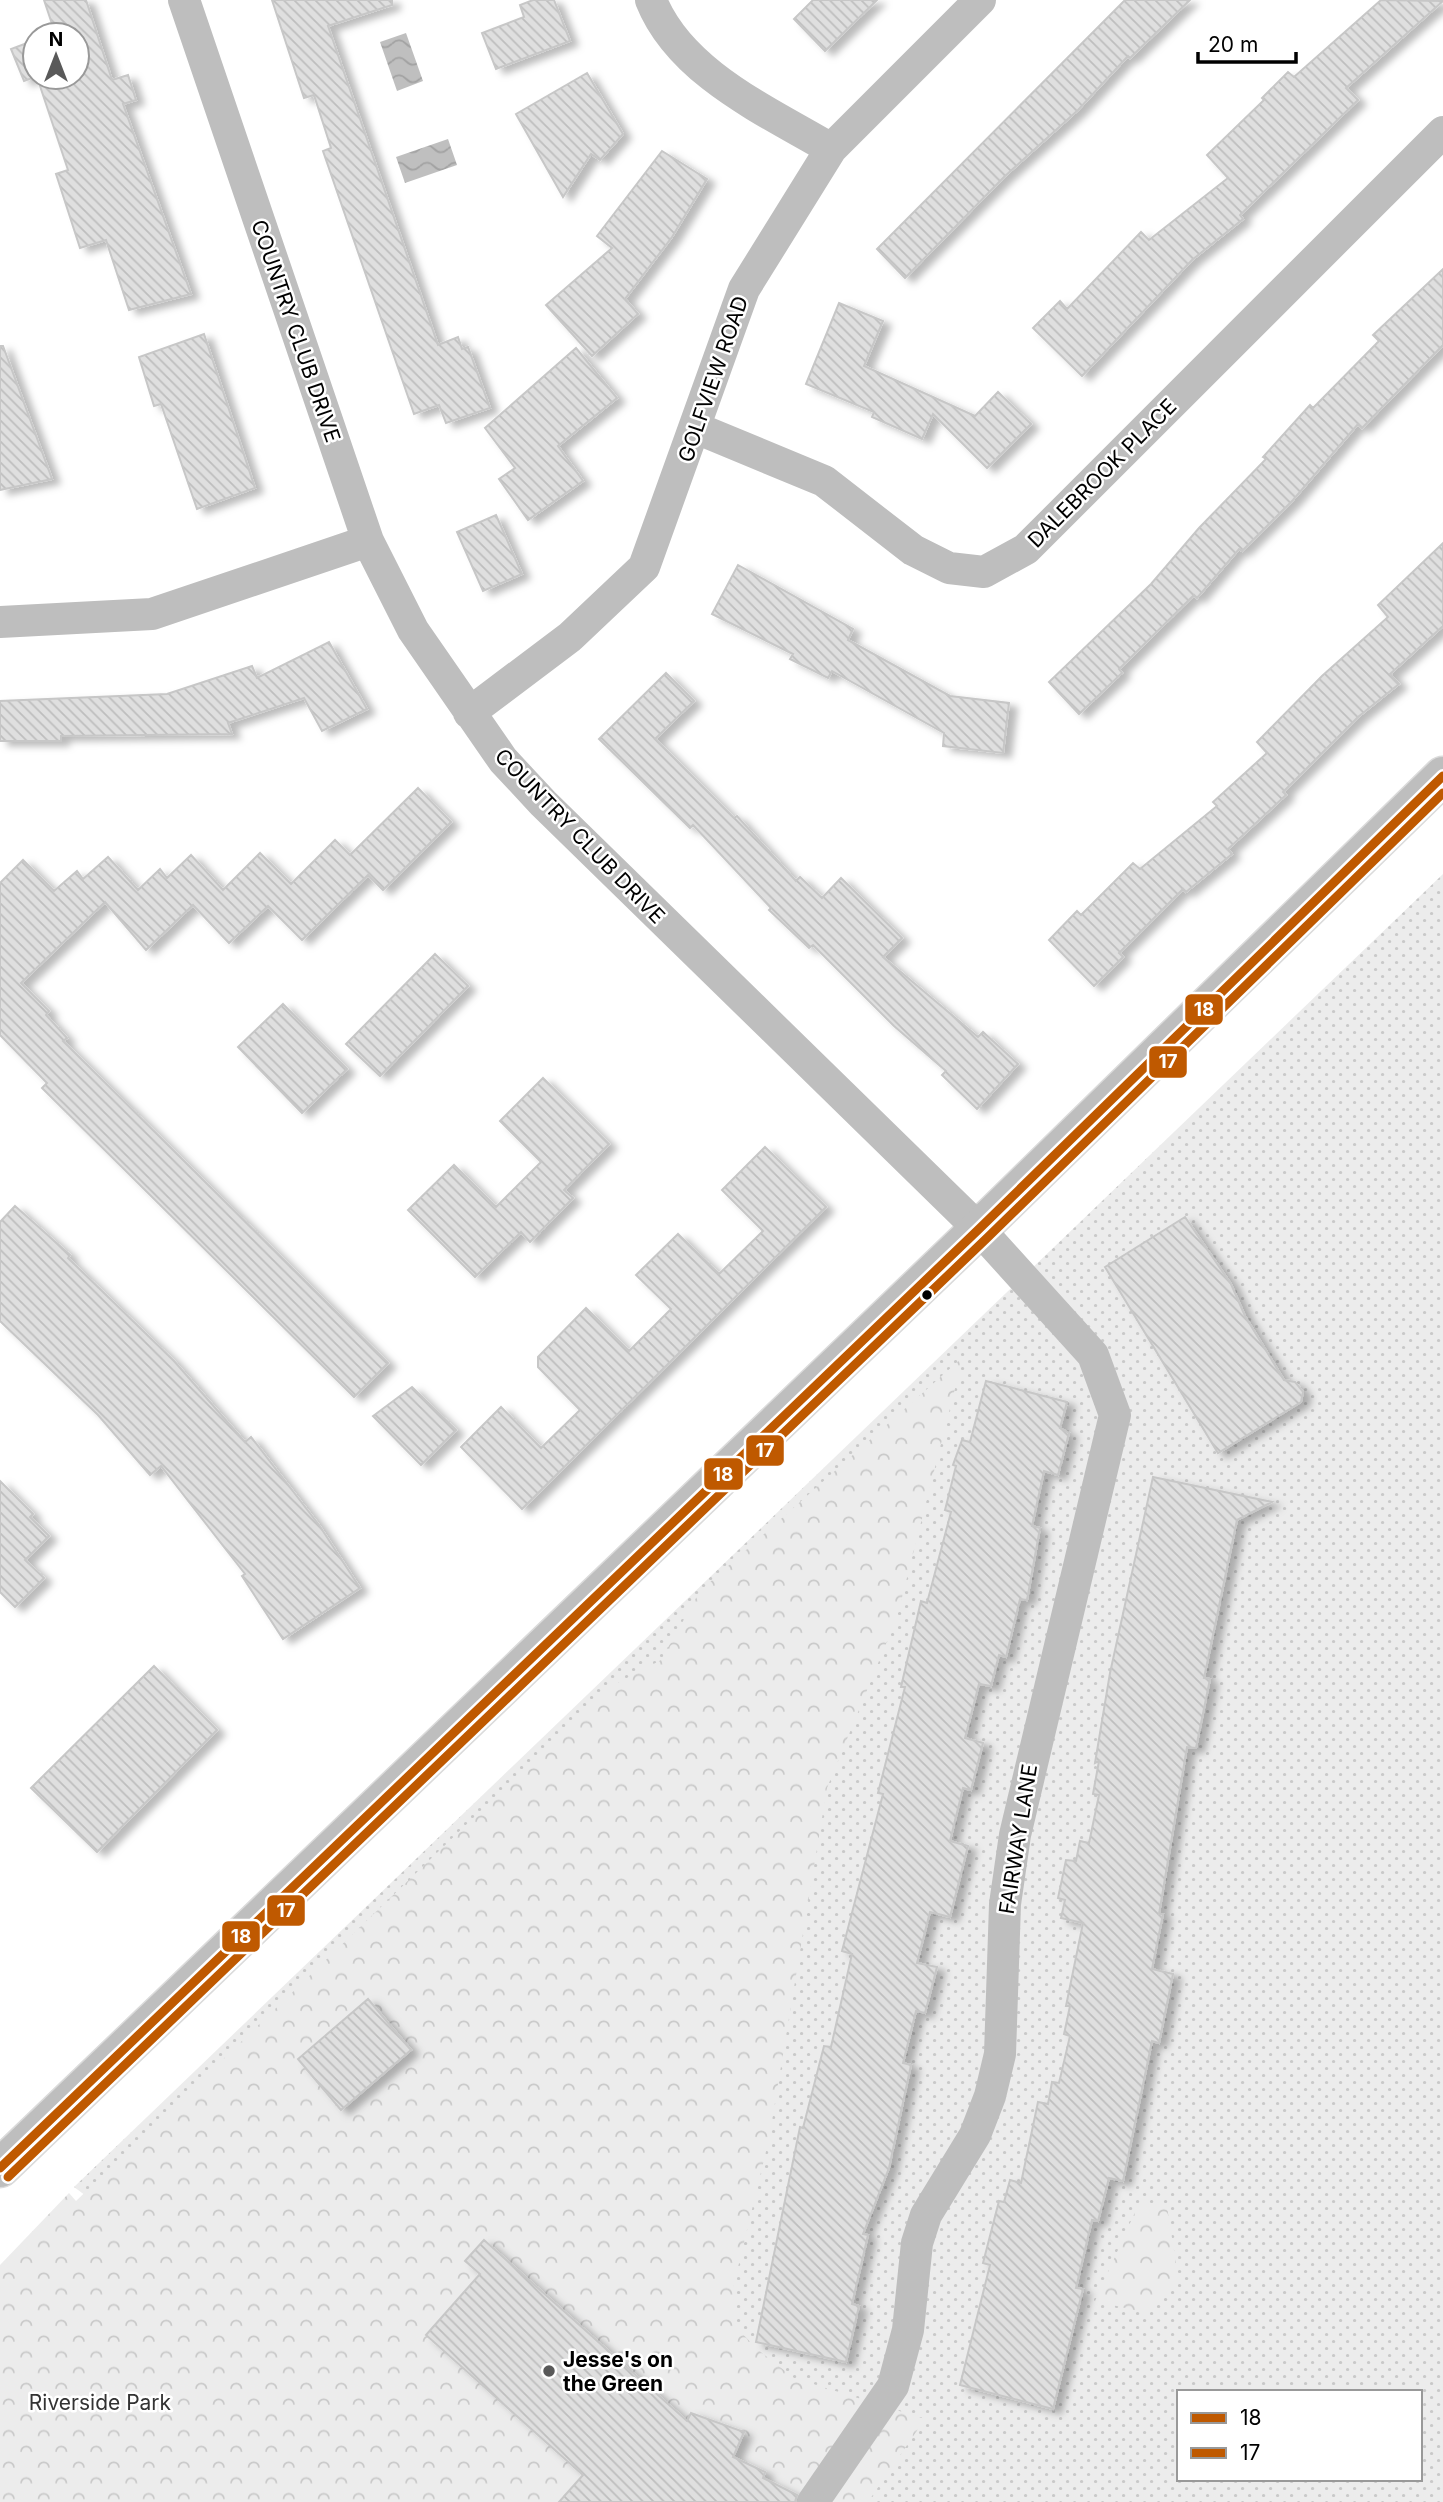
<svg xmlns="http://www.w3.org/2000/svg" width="1443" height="2502" font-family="Inter,sans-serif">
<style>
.grass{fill:url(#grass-dots);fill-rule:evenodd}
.forest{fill:url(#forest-crowns)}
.water{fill:url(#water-waves)}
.building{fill:url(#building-back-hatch);stroke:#c7c7c7;stroke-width:2;filter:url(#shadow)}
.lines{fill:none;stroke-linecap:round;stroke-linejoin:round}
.major-casing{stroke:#dbdbdb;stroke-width:41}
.minor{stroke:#bebebe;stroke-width:32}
.major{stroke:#bebebe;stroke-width:38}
.bus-1-casing{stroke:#fff;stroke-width:14}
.bus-2-casing{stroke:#fff;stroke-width:14}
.bus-1{stroke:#bf5900;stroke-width:9}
.bus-2{stroke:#bf5900;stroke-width:9}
.bus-dot{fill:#000;stroke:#fff;stroke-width:2.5}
.poi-dot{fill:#595959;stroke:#fff;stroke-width:2.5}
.labels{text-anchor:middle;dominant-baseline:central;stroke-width:5;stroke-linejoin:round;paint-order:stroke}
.street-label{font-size:21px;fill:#000;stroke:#fff}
.poi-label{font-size:21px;font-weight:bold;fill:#000;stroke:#fff;text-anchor:start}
.park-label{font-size:21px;fill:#333;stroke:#fff}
.line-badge{stroke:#fff;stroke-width:2.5}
.badge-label{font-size:19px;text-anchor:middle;font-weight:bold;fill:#fff}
</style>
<defs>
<pattern id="grass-dots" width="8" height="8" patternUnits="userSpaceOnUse" patternTransform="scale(1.75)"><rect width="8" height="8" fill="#ececec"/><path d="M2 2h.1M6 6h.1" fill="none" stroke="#c9c9c9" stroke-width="1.8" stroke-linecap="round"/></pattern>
<pattern id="forest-crowns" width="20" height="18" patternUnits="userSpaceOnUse" patternTransform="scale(1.75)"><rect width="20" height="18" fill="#ececec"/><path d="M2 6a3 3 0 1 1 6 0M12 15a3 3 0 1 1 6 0" fill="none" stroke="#c9c9c9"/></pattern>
<pattern id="water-waves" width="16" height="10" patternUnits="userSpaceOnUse" patternTransform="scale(1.75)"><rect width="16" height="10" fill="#bfbfbf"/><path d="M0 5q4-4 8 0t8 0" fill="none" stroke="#a2a2a2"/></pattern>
<pattern id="building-back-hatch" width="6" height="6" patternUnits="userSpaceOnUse" patternTransform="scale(1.75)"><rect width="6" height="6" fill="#dfdfdf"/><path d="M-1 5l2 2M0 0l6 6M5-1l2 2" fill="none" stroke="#bebebe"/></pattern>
<filter id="shadow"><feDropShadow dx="8" dy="4.5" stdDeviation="3.5" flood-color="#0004"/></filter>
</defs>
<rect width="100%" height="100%" fill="#fff"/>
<path class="grass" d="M1443 874V2502H499L74 2187ZM1179 2392H1420V2479H1179Z"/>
<path class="forest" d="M963 1357 897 1617 827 1788 769 2139 733 2288 736 2327 757 2349 794 2378 925 2419 868 2502H0V2265L69 2193 76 2201 608 1688 661 1660 700 1591Z
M1140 2201 1167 2207 1179 2281 1147 2313 1095 2301Z"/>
<path class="water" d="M406 33 423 81 397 91 380 42Z
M448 139 457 165 405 183 396 157Z"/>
<path class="building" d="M44 0H86L112 80 128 75 136 100 123 104 191 294 129 310 106 240 80 248 56 174 68 170 37 77H77V35H51L55 33Z
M272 0H392V5L328 26 438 345 458 337 462 349 468 347 490 408 446 423 439 405 414 414 323 151 331 148 314 95 304 98Z
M533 0H554L570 41 496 69 482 33 524 17 520 5Z
M813 0H877L825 51 794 19Z
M1125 0H1190L1130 58 1128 56 1078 110 1004 177 905 278 877 249Z
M1381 0 1443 1 1346 88 1358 100 1240 215 1243 219 1192 260 1082 376 1033 328 1060 301 1067 309 1141 232 1149 240 1228 178 1207 155 1264 100 1262 98 1288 72 1294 77Z
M35 40V77L24 81 11 49Z
M587 73 623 134 600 160 591 154 563 197 516 114Z
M662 151 707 179 672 237 625 299 638 314 592 356 546 305 612 248 597 236Z
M1443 269V345L1362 428 1358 424 1293 500 1242 551 1239 549 1197 598 1194 595 1119 669 1122 673 1079 714 1049 682 1151 584 1199 528 1266 459 1263 457 1310 405 1313 408 1379 341 1373 335Z
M839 303 883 321 864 366 975 416 998 392 1031 424 987 468 933 414 922 439 872 417 874 412 806 384Z
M204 334 255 488 197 509 161 404 154 406 139 357Z
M0 346H3L52 479 0 490Z
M576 348 617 398 558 446 583 481 528 520 499 479 515 468 485 428Z
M496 515 522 574 483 591 457 532Z
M1443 543V626L1390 674 1399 684 1358 717 1283 792 1286 795 1228 849 1232 854 1186 892 1183 889 1119 953 1123 957 1094 986 1049 940 1077 911 1081 915 1133 863 1140 869 1217 806 1213 802 1267 753 1257 742 1322 676 1388 617 1378 605Z
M738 565 853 629 848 640 950 696 1009 703 1003 753 943 746 944 733 832 671 828 678 790 659 793 654 712 614Z
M329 642 367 709 322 731 304 698 228 723 232 734 61 736V741H0V701L167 694 252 666 257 678Z
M666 673 694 701 655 739 734 818 737 816 796 881 800 877 822 898 841 878 902 938 883 957 978 1037 983 1032 1018 1064 977 1109 942 1075 946 1071 894 1026 813 945 809 948 769 910 771 908 693 825 690 828 599 739Z
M418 788 451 822 383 890 368 875 302 940 268 906 229 943 193 905 146 950 105 902 21 983 49 1011 46 1015 67 1038 63 1041 388 1363 354 1397 42 1088 47 1083 0 1035V883L23 860 54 891 77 871 83 879 108 857 138 890 160 869 167 878 191 855 223 890 260 853 291 884 335 840 350 855Z
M435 954 468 986 380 1076 346 1044Z
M283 1004 347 1069 302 1113 238 1047Z
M543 1078 609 1144 564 1190 573 1198 530 1242 521 1232 475 1277 408 1210 454 1165 496 1207 541 1162 500 1121Z
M765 1147 826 1207 522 1509 461 1447 501 1407 541 1448 580 1410 538 1367V1357L586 1308 629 1351 671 1309 636 1275 678 1234 719 1274 763 1231 722 1190Z
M15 1206 70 1255 68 1258 174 1361 245 1442 251 1437 319 1525 360 1588 283 1639 242 1576 245 1574 161 1466 150 1475 98 1415 0 1321V1222Z
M1185 1217 1231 1284 1245 1316 1284 1380 1295 1382 1303 1392 1301 1402 1218 1453 1105 1267Z
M986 1381 1067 1402 1060 1428 1069 1433 1058 1475 1044 1471 1032 1526 1040 1528 1027 1600 1020 1599 1006 1657 999 1655 991 1686 979 1684 965 1738 983 1743 971 1790 963 1788 950 1841 968 1846 950 1917 930 1912 917 1963 937 1967 925 2013 916 2011 903 2063 911 2065 889 2168 863 2234 868 2235 852 2304 859 2306 846 2362 756 2342 800 2127 803 2128 824 2046 831 2047 852 1954 842 1951 883 1794 878 1793 905 1687H901L921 1601 927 1603 951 1512 945 1510 956 1466 953 1465 962 1440 970 1442Z
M412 1387 456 1430 421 1465 373 1416Z
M1153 1477 1272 1502 1237 1520 1204 1678 1210 1679 1196 1748 1187 1747 1159 1914H1163L1152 1969 1173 1974 1159 2043 1152 2041 1123 2181 1109 2178 1098 2221 1092 2220 1076 2288 1083 2289 1053 2409 960 2385 990 2265 983 2263 999 2201 1004 2202 1010 2180 1021 2183 1038 2102 1048 2104 1052 2082 1059 2083 1070 2036 1064 2034 1070 2006H1066L1083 1923 1061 1918 1065 1900 1058 1898 1066 1860 1076 1861 1080 1841 1089 1843 1099 1795 1093 1794 1099 1761 1095 1763 1110 1673Z
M0 1481 33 1514 30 1517 49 1536 25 1560 44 1578 15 1607 0 1592Z
M154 1666 217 1730 97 1852 31 1788Z
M368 1999 411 2050 341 2110 298 2059Z
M484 2240 687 2421 691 2413 744 2432 733 2457 765 2472 763 2478 797 2495 795 2502H559L583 2475 426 2335 480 2274 465 2261Z"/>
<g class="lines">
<g class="major-casing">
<path id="major" d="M0 2168 979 1229 1443 776"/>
</g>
<path class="minor" d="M184 0 368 541 413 630 503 760 543 803 979 1229 1093 1355 1115 1415 1015 1835 1005 1904 1000 2054 990 2096 975 2135 926 2215 917 2243 908 2330 893 2386 813 2502
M651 0C680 73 767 111 831 149
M696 428 824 481 913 550 949 568 984 572 1026 549 1443 132
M0 622 152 614 368 541
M469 713 570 637 644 567 744 289 831 149 980 0"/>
<use href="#major" class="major"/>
<g class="bus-1-casing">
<path id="bus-1" d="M0 2168 979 1229 1443 776"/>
</g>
<g class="bus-2-casing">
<path id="bus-2" d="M8 2177 987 1238 1443 793"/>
</g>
<use href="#bus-1" class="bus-1"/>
<use href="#bus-2" class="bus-2"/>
</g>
<circle class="bus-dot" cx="927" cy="1295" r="6"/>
<circle class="poi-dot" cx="549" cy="2371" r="7"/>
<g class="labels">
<g class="street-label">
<text transform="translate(296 331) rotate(71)">COUNTRY CLUB DRIVE</text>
<text transform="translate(713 379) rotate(-71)">GOLFVIEW ROAD</text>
<text transform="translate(1102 473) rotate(-45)">DALEBROOK PLACE</text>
<text transform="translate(580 836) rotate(46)">COUNTRY CLUB DRIVE</text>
<text transform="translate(1018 1839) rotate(-81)">FAIRWAY LANE</text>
</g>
<g class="poi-label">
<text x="563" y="2359">Jesse's on<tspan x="563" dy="24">the Green</tspan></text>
</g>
<g class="park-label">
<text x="100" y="2402">Riverside Park</text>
</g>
</g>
<g class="line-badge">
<rect x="1184" y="993" width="40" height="33" rx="7" fill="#bf5900"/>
<rect x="1148" y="1045" width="40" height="34" rx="7" fill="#bf5900"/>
<rect x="745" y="1434" width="40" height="33" rx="7" fill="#bf5900"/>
<rect x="703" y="1457" width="41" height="34" rx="7" fill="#bf5900"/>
<rect x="266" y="1894" width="40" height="33" rx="7" fill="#bf5900"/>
<rect x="221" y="1920" width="40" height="33" rx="7" fill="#bf5900"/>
</g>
<g class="badge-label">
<text x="1204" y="1016">18</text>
<text x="1168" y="1068">17</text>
<text x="765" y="1457">17</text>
<text x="723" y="1481">18</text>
<text x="286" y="1917">17</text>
<text x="241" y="1943">18</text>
</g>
<rect x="1177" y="2390" width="245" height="91" fill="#ffffff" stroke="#999999" stroke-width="2"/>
<rect x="1191" y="2413" width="35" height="10" fill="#bf5900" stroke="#999999" stroke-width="2"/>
<text x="1240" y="2425" font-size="21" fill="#000000">18</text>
<rect x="1191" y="2448" width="35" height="10" fill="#bf5900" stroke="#999999" stroke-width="2"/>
<text x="1240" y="2460" font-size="21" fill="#000000">17</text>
<g transform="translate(56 56)"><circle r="33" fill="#ffffff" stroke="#999999" stroke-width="2"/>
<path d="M0-5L12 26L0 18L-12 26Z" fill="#595959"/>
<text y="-10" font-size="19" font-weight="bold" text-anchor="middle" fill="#000000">N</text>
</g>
<path d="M1198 52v10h98v-10" fill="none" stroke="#000000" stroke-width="3.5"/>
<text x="1208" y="52" font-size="21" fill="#000000" stroke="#ffffff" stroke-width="5" paint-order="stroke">20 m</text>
</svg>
